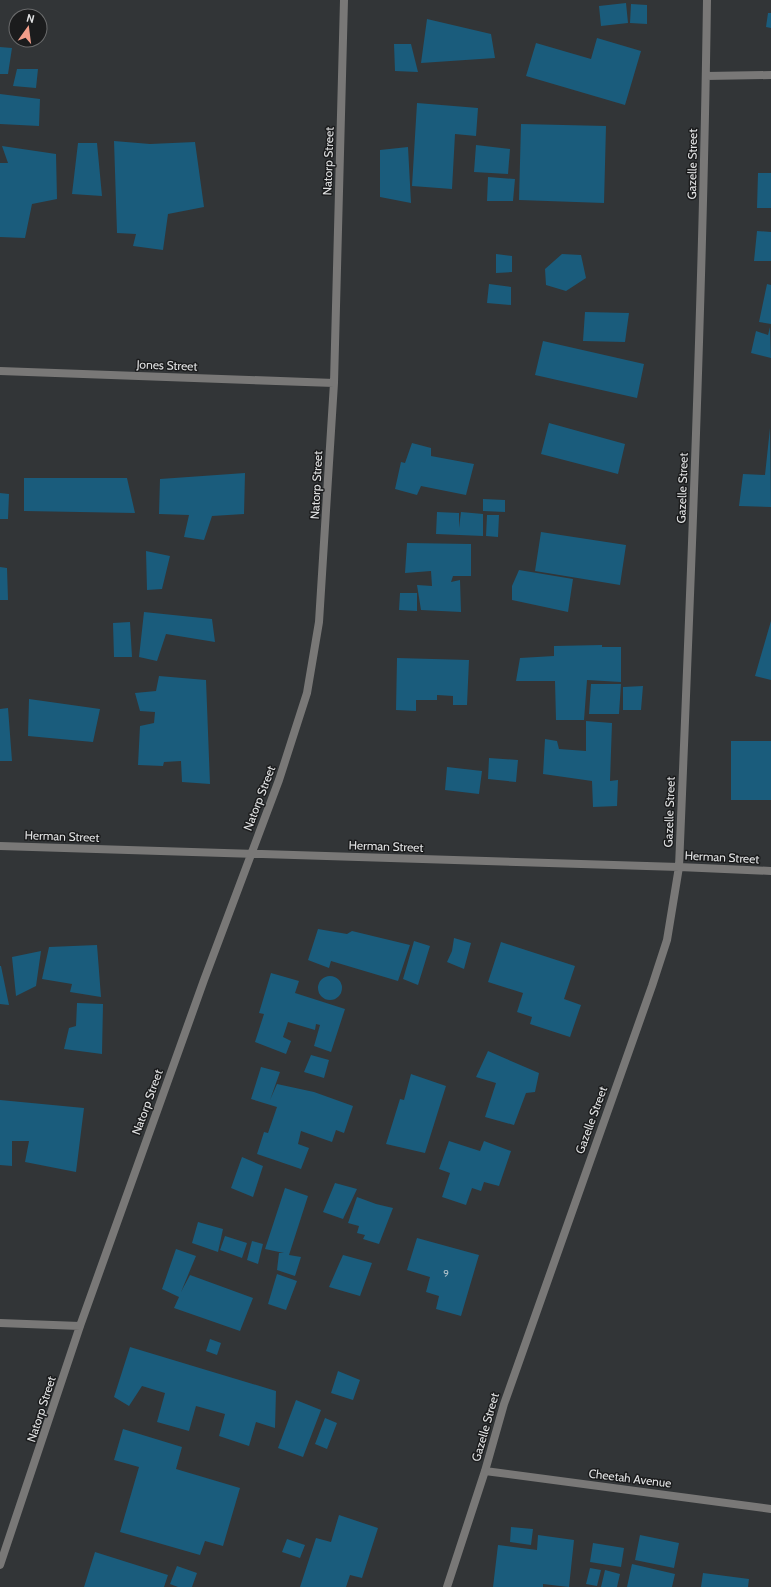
<svg xmlns="http://www.w3.org/2000/svg" width="771" height="1587" font-family="Cabin,sans-serif">
<style>
.building{fill:#1a5c7c}
.lines{fill:none;stroke-linecap:round;stroke-linejoin:round}
.minor{stroke:#797877;stroke-width:8}
.labels{text-anchor:middle;dominant-baseline:central;stroke-width:3;stroke-linejoin:round;paint-order:stroke}
.number-label{font-size:10px;fill:#afc0c9}
.street-label{font-size:12px;fill:#e1e2e3;stroke:#1b1c1d}
</style>
<rect width="100%" height="100%" fill="#323537"/>
<path class="building" d="M626 3 628 23 601 26 599 6Z
M631 4 647 5V24L630 23Z
M768 13H771V28L766 27Z
M427 19 491 34 495 58 421 63Z
M597 38 641 51 625 105 526 76 536 43 591 59Z
M394 44H411L418 72 395 71Z
M0 47 12 48 8 74H0Z
M17 69H38L36 88 13 86Z
M0 94 40 99 39 126 0 124Z
M417 103 478 108 476 136 455 134 452 189 412 186Z
M521 124 606 126 604 203 519 200Z
M114 141 150 144 195 142 204 207 168 214 163 250 133 246 136 234 117 233Z
M78 143H97L102 196 72 194Z
M476 145 510 149 508 174 474 172Z
M2 146 56 154 57 199 32 204 25 238 0 237V163H8Z
M408 147 411 203 380 197V150Z
M758 173H771V208H757Z
M488 177 515 179 513 201H487Z
M757 231 771 232V261H754Z
M496 254 512 256V272L496 273Z
M562 254 581 255 586 278 566 291 546 285 545 269Z
M489 284 511 287V305L487 303Z
M767 284 771 285V324L759 322Z
M585 312 629 313 625 342 583 341Z
M770 327 771 358 751 353 756 331 768 335Z
M543 341 644 364 637 398 535 375Z
M549 423 625 444 618 474 541 454Z
M770 428 771 507 739 506 743 474 765 475Z
M412 443 431 448V456L474 464 466 495 421 486 417 495 395 489 401 462 405 463Z
M245 473 244 514 212 516 204 540 184 537 189 515 159 514 160 479Z
M24 478H127L135 513 24 511Z
M0 493 9 494 8 519H0Z
M483 499 505 500V512L483 511Z
M437 512 459 513V528L461 512 483 514V536L436 534Z
M487 515H499L498 537 486 536Z
M541 532 626 545 620 585 535 571Z
M407 543 471 544V576H453L451 582 460 580 461 612 421 610 417 585 432 586 431 571 405 573Z
M146 551 170 556 162 589 147 590Z
M0 567 7 568 8 600H0Z
M519 570 573 579 568 612 512 600V586Z
M400 593H417V611L399 610Z
M144 612 212 619 215 642 166 634 157 661 139 657Z
M771 621V680L755 676Z
M130 622 132 657H114L113 623Z
M602 645V647H621V682L587 680 584 720H556L555 681H516L520 658 554 656V646Z
M397 658 469 660 467 705H453V696L437 695V700H416V711L396 710Z
M159 676 206 680 210 784 182 782 181 761 164 762 163 766 138 765 140 726 154 723 155 712 140 711 135 693 156 691Z
M591 684H621L619 714H589Z
M643 686 641 710H623V687Z
M29 699 100 709 93 742 28 736Z
M8 708 12 761H0V709Z
M586 721 612 723 610 781 618 780 617 806 593 807 592 781 543 774 545 739 557 741 559 749 586 751Z
M731 741H771V800H731Z
M489 758 518 760 516 782 488 779Z
M447 767 482 771 479 794 445 790Z
M318 929 347 934 352 931 410 945 398 981 331 961 329 968 308 960Z
M454 938 471 943 464 969 447 962 452 951Z
M414 941 430 946 418 985 403 979Z
M501 942 575 966 564 999 581 1005 570 1037 530 1024 532 1017 517 1012 523 993 488 982Z
M97 945 101 997 70 992 72 984 42 979 49 947Z
M41 951 36 986 16 996 12 957Z
M0 966H1L9 1005 0 1004Z
M271 973 299 981 295 993 345 1009 331 1052 314 1046 320 1025 316 1024 315 1030 288 1022 283 1037 291 1041 286 1054 255 1042 264 1014 259 1013Z
M318 988a12 12 0 1 1 24 0a12 12 0 1 1-24 0Z
M77 1003 103 1004 102 1054 64 1049 69 1028 76 1026Z
M488 1051 539 1073 535 1092 526 1093 514 1125 485 1117 496 1083 476 1077Z
M311 1055 329 1060 324 1078 304 1072Z
M261 1067 280 1072 270 1100 277 1084 314 1092 353 1106 344 1133 336 1130 332 1142 301 1131 298 1144 309 1148 301 1169 257 1154 264 1132 268 1133 277 1107 251 1099Z
M411 1074 446 1086 425 1153 386 1144 400 1099 404 1100Z
M0 1100 84 1108 76 1172 25 1162 29 1141H12V1166L0 1165Z
M449 1141 480 1151 484 1141 511 1151 499 1186 484 1182 481 1191 472 1188 466 1205 442 1197 450 1173 439 1169Z
M242 1157 263 1166 253 1197 231 1188Z
M335 1183 357 1189 343 1219 323 1212Z
M285 1188 308 1196 289 1255 301 1257 295 1276 277 1270 279 1253H284L265 1249Z
M357 1197 376 1204 393 1208 379 1244 363 1239 365 1235 357 1233 359 1226 348 1223Z
M198 1222 223 1229 218 1252 192 1243Z
M225 1236 247 1243 242 1258 220 1250Z
M417 1238 479 1255 461 1316 436 1309 439 1296 426 1292 430 1277 407 1270Z
M252 1241 263 1244 258 1264 247 1260Z
M176 1249 196 1256 181 1292 190 1275 253 1298 240 1331 174 1308 179 1297 162 1289Z
M343 1255 372 1263 360 1296 329 1287Z
M277 1274 297 1281 286 1310 268 1304Z
M210 1339 221 1343 217 1355 206 1351Z
M130 1347 276 1391 275 1428 256 1422 249 1446 219 1436 225 1414 196 1406 189 1431 157 1422 165 1393 142 1386 129 1406 114 1397Z
M338 1371 360 1380 353 1400 331 1393Z
M296 1400 321 1410 303 1457 278 1448Z
M325 1418 337 1423 327 1449 315 1444Z
M123 1429 182 1447 176 1469 240 1488 223 1546 205 1541 200 1555 120 1532 139 1467 114 1460Z
M339 1515 378 1528 362 1578 350 1575 346 1587H300L316 1538 331 1542Z
M511 1527 533 1529 531 1545 510 1542Z
M538 1535 574 1540 569 1587 543 1584V1587H493L498 1545 537 1550Z
M640 1535 679 1543 674 1568 635 1560Z
M287 1539 305 1545 300 1558 282 1552Z
M593 1543 624 1548 621 1567 590 1562Z
M95 1552 168 1575 164 1587H84Z
M632 1564 675 1574 672 1587H627Z
M177 1566 197 1573 192 1587H178L170 1584Z
M590 1568 601 1570 597 1586 586 1584Z
M605 1570 620 1574 617 1587H601Z
M703 1573 749 1579 748 1587H701Z"/>
<g class="lines">
<path class="minor" d="M706 76 771 75
M0 371 334 383
M0 846 679 867 771 871
M0 1323 80 1326
M485 1471 771 1509
M0 1565 80 1326 204 980 279 780 307 693 319 622 334 383 344 0
M447 1587 485 1471 504 1404 652 986 667 940 679 867C691 578 703 289 707 0"/>
</g>
<g class="labels">
<g class="number-label">
<text x="446" y="1273">9</text>
</g>
<g class="street-label">
<text transform="translate(328 161) rotate(-88)">Natorp Street</text>
<text transform="translate(692 164) rotate(-89)">Gazelle Street</text>
<text transform="translate(167 365) rotate(2)">Jones Street</text>
<text transform="translate(316 485) rotate(-87)">Natorp Street</text>
<text transform="translate(682 488) rotate(-88)">Gazelle Street</text>
<text transform="translate(259 798) rotate(-69)">Natorp Street</text>
<text transform="translate(669 812) rotate(-88)">Gazelle Street</text>
<text transform="translate(62 836) rotate(2)">Herman Street</text>
<text transform="translate(386 846) rotate(2)">Herman Street</text>
<text transform="translate(722 857) rotate(3)">Herman Street</text>
<text transform="translate(147 1102) rotate(-70)">Natorp Street</text>
<text transform="translate(591 1120) rotate(-70)">Gazelle Street</text>
<text transform="translate(41 1409) rotate(-72)">Natorp Street</text>
<text transform="translate(485 1427) rotate(-74)">Gazelle Street</text>
<text transform="translate(630 1478) rotate(7)">Cheetah Avenue</text>
</g>
</g>
<g transform="translate(28 28) rotate(14)"><circle r="19" fill="#1b1c1d" stroke="#6a6b6c"/>
<path d="M0-3L7 15L0 10L-7 15Z" fill="#f49e8a"/>
<text y="-6" font-size="11" font-weight="bold" text-anchor="middle" fill="#e1e2e3">N</text>
</g>
</svg>
